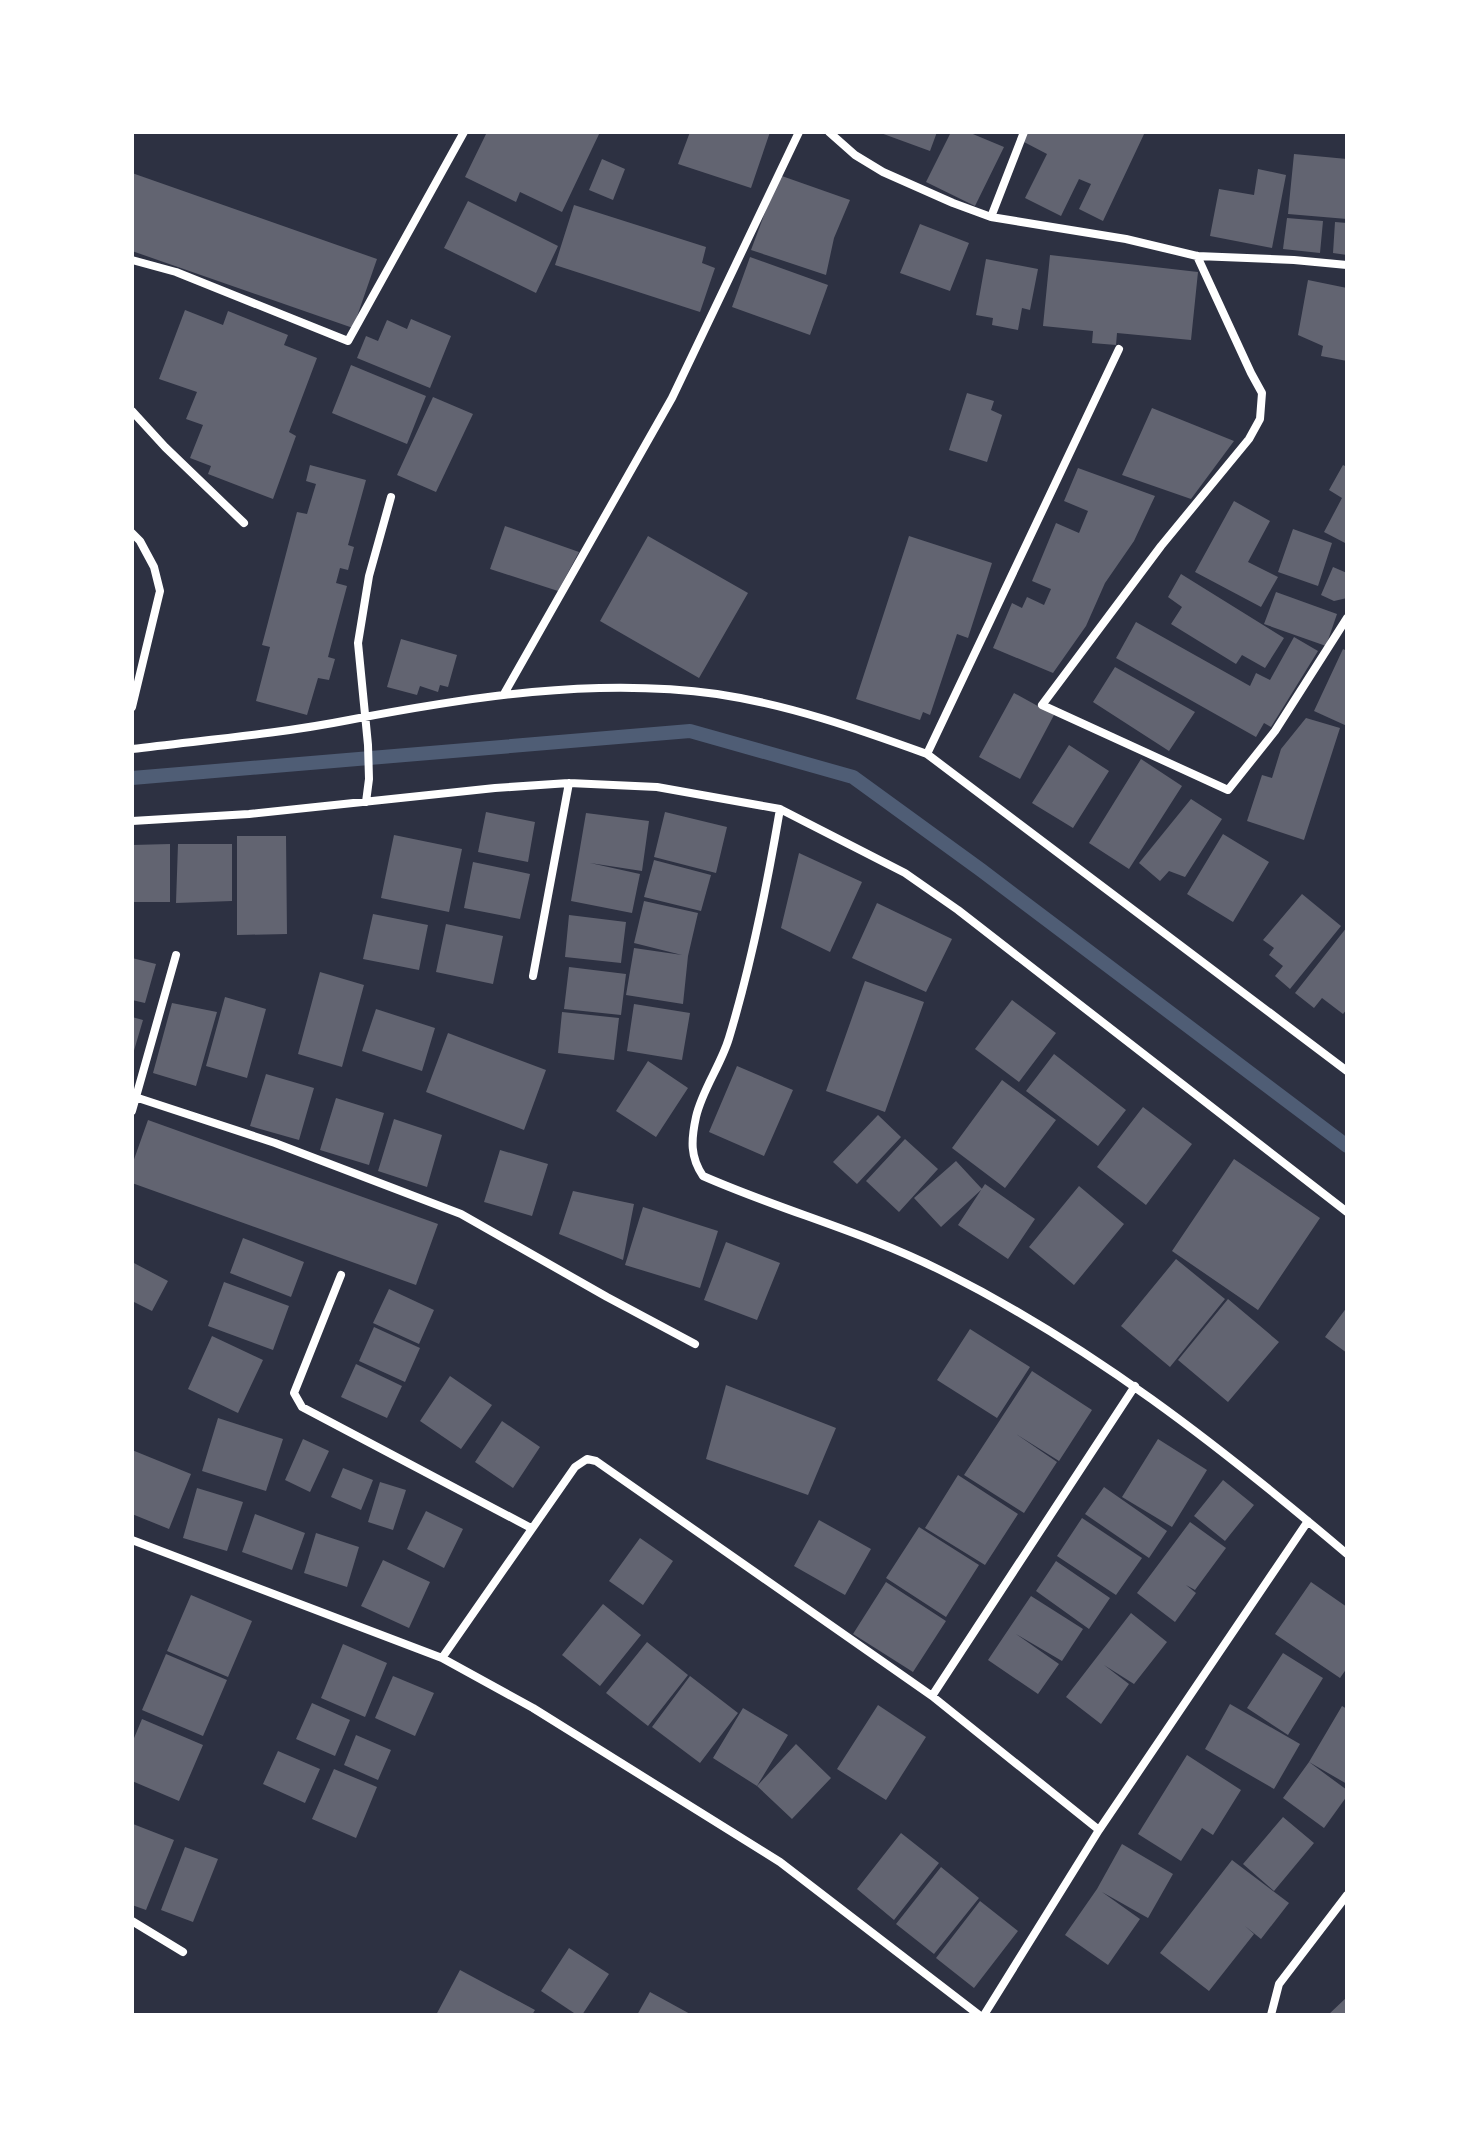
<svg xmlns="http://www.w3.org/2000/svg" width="1479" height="2147" font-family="'Source Serif 4',serif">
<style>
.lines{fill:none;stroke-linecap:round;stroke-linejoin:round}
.stream{stroke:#4f5d75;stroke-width:14}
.building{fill:#626471}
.minor{stroke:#fff;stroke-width:8}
</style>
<rect width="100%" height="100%" fill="#2d3142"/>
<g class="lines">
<path class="stream" d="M132 778 690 731 853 777 981 870 1347 1146"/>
</g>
<path class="building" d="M487 132H600L562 212 520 192 516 202 465 177Z
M690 132H770L751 188 678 164Z
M878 132H937L930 151Z
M951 132H968L1004 147 975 206 926 182Z
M1028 132H1145L1103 221 1079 209 1091 184 1079 179 1061 216 1025 198 1047 154 1024 142Z
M1294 154 1347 159V219L1288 214Z
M602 159 625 169 613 200 589 190Z
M1258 169 1286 175 1272 248 1210 236 1219 189 1254 195Z
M132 173 377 259 353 328 132 251Z
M779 175 850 200 834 238 826 275 751 250Z
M468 201 558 246 536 293 444 248Z
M574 205 706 247 702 263 715 268 700 312 555 265Z
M1287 218 1323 221 1320 253 1283 249Z
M1335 222 1347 223V255L1333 253Z
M920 224 969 243 950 291 900 273Z
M1050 255 1198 272 1191 340 1117 333 1116 345 1092 343 1093 331 1043 326Z
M750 257 828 285 810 335 732 307Z
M986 259 1038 269 1030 310 1022 308 1018 330 992 325 993 318 976 315Z
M1308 280 1347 288V361L1321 356 1323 346 1298 335Z
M185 310 223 325 228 311 288 335 284 345 317 358 289 432 296 436 273 499 208 474 211 466 190 458 203 425 186 419 197 392 159 379Z
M411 319 451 336 430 388 357 358 366 336 378 341 387 320 407 329Z
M351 365 426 396 407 444 332 413Z
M967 393 994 401 991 410 1002 415 987 462 949 450Z
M433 397 473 414 436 492 397 475Z
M1152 408 1234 441 1191 499 1122 475Z
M310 465 366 480 348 545 354 547 348 570 340 568 336 583 347 586 328 657 335 659 329 680 318 678 307 715 256 701 270 647 262 645 297 512 307 514 316 484 306 481Z
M1343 465 1347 467V544L1324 532 1342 498 1329 490Z
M1078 468 1155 496 1134 541 1105 583 1086 626 1053 673 993 648 1012 603 1022 608 1027 597 1044 605 1051 589 1032 581 1056 523 1079 533 1088 511 1064 501Z
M1234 501 1270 521 1248 562 1278 577 1261 607 1195 572Z
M505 526 579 552 558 591 490 569Z
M1293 529 1332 543 1318 586 1278 572Z
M648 536 748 593 699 678 600 621Z
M909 536 992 563 968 638 957 634 930 715 923 712 920 720 856 699Z
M1333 567 1347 573V598L1334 601 1321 595Z
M1181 574 1284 638 1265 668 1242 655 1236 664 1171 624 1182 607 1168 597Z
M1276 592 1337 614 1326 646 1264 624Z
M1136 622 1250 686 1256 673 1270 680 1294 637 1318 651 1271 727 1264 723 1256 737 1116 658Z
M401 639 457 655 448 687 440 685 438 692 420 686 417 695 387 687Z
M1343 649 1347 651V726L1314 711Z
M1115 667 1195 712 1169 751 1093 702Z
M1014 693 1054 715 1020 779 979 757Z
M1306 718 1340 728 1304 840 1247 821 1262 775 1272 778 1281 749Z
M1069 745 1109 771 1073 828 1032 803Z
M1141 759 1182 786 1129 869 1089 843Z
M1191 799 1222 819 1185 877 1169 871 1160 881 1139 863Z
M486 812 535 822 528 862 478 852Z
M665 812 727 827 716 873 654 857Z
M586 813 649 821 642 871 590 863 640 874 632 913 571 901Z
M1223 834 1269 862 1233 922 1187 894Z
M394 835 462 849 449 912 381 898Z
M237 836H286L287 934 237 935Z
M170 844V902H132V845Z
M178 844H232V901L176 903Z
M799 853 862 882 830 952 781 928Z
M654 860 711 875 701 911 644 897Z
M473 862 530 874 520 919 464 908Z
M1302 894 1341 926 1290 989 1275 976 1283 966 1269 955 1274 948 1263 940Z
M644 901 698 913 688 956 683 1004 626 995 634 948 682 955 634 943Z
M877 903 952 939 926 992 852 958Z
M373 914 428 925 419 970 363 959Z
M569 915 626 922 621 963 565 957Z
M446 924 503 936 493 984 436 972Z
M1347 927V1009L1343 1014 1322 998 1314 1008 1295 993Z
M132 958 156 964 145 1003 132 1000Z
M569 967 626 974 621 1015 564 1009Z
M320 972 364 985 342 1067 298 1054Z
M865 981 924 1002 885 1112 826 1091Z
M225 997 266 1009 247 1078 206 1066Z
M1012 1000 1056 1033 1019 1082 975 1049Z
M172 1003 217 1012 196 1086 153 1073Z
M634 1004 690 1013 682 1060 627 1051Z
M376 1009 435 1028 422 1071 362 1051Z
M562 1012 619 1018 614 1060 558 1053Z
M132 1017 143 1020 133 1054H132Z
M448 1033 546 1070 524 1130 426 1092Z
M1054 1054 1126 1110 1098 1146 1026 1091Z
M648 1061 688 1088 656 1137 616 1111Z
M737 1066 793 1090 764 1156 709 1132Z
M266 1074 314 1088 299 1140 250 1126Z
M1002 1080 1056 1120 1005 1188 952 1148Z
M336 1098 384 1113 369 1165 320 1150Z
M1143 1107 1192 1144 1146 1205 1097 1167Z
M878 1115 901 1137 857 1184 833 1162Z
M394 1119 442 1135 427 1187 378 1171Z
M148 1120 438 1224 416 1285 132 1183V1165Z
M905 1139 938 1169 899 1212 866 1181Z
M500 1150 548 1164 532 1216 484 1202Z
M1234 1159 1320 1218 1258 1310 1172 1251Z
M956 1161 982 1189 941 1227 914 1198Z
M985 1184 1035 1219 1008 1259 958 1225Z
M1079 1186 1124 1224 1074 1285 1029 1247Z
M573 1191 634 1204 623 1260 559 1234Z
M643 1207 718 1231 700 1288 625 1265Z
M243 1238 304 1262 291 1297 230 1273Z
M726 1242 780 1263 757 1320 704 1300Z
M1176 1259 1225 1299 1170 1367 1121 1326Z
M132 1262 168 1281 152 1311 132 1301Z
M224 1282 289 1306 273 1350 208 1326Z
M389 1289 434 1310 419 1344 373 1323Z
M1228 1299 1279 1342 1228 1402 1178 1360Z
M1347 1307V1353L1325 1337Z
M374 1327 420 1348 405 1382 359 1361Z
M970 1329 1030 1367 997 1418 937 1380Z
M212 1336 263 1360 238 1413 188 1389Z
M356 1364 402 1386 387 1418 341 1397Z
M1032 1371 1092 1410 1059 1461 1016 1434 1057 1462 1024 1513 964 1475Z
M450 1376 492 1405 461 1449 420 1421Z
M726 1385 836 1428 808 1495 706 1459Z
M218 1418 283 1439 266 1491 202 1471Z
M502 1421 540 1447 513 1488 475 1462Z
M303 1439 329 1451 310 1492 285 1480Z
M1158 1439 1207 1470 1172 1527 1122 1497Z
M132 1450 191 1474 169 1529 132 1514Z
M343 1468 373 1480 361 1510 331 1497Z
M958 1475 1018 1514 985 1565 925 1528Z
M1223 1480 1254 1505 1225 1541 1194 1516Z
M380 1482 406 1490 393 1530 368 1522Z
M1104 1487 1167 1531 1149 1558 1085 1514Z
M197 1488 243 1502 227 1551 183 1538Z
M426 1511 463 1529 444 1568 407 1549Z
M255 1514 305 1533 292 1570 242 1552Z
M1082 1518 1142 1558 1116 1595 1057 1556Z
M819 1520 871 1549 845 1595 794 1566Z
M1190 1522 1226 1548 1195 1590 1186 1585 1196 1593 1175 1622 1137 1593Z
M919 1527 979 1565 946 1617 886 1578Z
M316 1533 359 1547 347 1587 304 1573Z
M640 1538 673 1561 643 1605 609 1581Z
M383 1560 430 1582 409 1628 361 1606Z
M1056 1561 1110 1598 1089 1629 1036 1591Z
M886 1582 946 1621 913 1672 853 1634Z
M1311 1582 1347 1607V1668L1340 1678 1275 1634Z
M191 1595 252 1621 228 1677 167 1651Z
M1031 1596 1083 1629 1062 1661 1016 1634 1059 1664 1038 1694 988 1660Z
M603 1604 641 1635 600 1686 562 1655Z
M1131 1613 1167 1642 1134 1684 1104 1665 1129 1684 1101 1724 1066 1697Z
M647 1642 688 1675 648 1726 606 1693Z
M343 1644 387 1663 365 1717 321 1698Z
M1283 1653 1323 1678 1288 1735 1247 1708Z
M166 1654 227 1680 203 1736 142 1710Z
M393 1676 434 1693 415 1736 375 1718Z
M690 1676 738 1713 700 1763 652 1727Z
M312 1703 350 1720 335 1756 296 1739Z
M1230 1704 1300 1744 1274 1789 1205 1749Z
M878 1705 926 1737 886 1800 837 1769Z
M1342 1706 1347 1709V1784L1309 1762Z
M743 1708 788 1735 757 1786 713 1758Z
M142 1719 203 1745 179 1801 132 1781V1743Z
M356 1735 391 1750 378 1780 344 1765Z
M796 1744 831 1778 792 1819 757 1786Z
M278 1751 320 1769 305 1803 263 1784Z
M1187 1755 1241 1790 1213 1835 1202 1828 1181 1861 1138 1834Z
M1309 1762 1347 1790V1796L1324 1828 1283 1798Z
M334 1769 377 1787 356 1838 312 1819Z
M1283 1817 1314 1843 1274 1891 1243 1864Z
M133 1824 174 1840 146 1910 132 1905Z
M901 1833 939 1863 894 1920 857 1889Z
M1122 1844 1173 1874 1148 1918 1102 1892 1140 1919 1108 1965 1065 1935 1097 1889Z
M185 1847 218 1859 193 1922 161 1910Z
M1232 1860 1289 1903 1261 1939 1245 1926 1254 1934 1209 1991 1160 1953Z
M941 1867 979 1898 934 1954 896 1924Z
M980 1901 1018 1931 974 1988 936 1958Z
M569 1948 609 1974 582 2015H577L541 1991Z
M460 1970 535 2010 532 2015H436Z
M650 1992 692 2015H637Z
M1347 1997V2015H1328Z"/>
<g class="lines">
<path class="minor" d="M829 132 855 155 883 172 953 203 991 217 1126 239 1197 256 1294 260 1347 265
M991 217 1024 132
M1197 256 1251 373 1262 393 1260 419 1249 439 1161 546 1042 705 1228 790 1275 731 1347 618
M132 260 176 272 348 341 464 132
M1119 349 927 754 1347 1071
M132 411 165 447 244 523
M132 533 140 541 154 567 160 591 132 707
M504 694 672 398 799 132
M132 749C204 740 278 734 349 720 469 697 595 677 717 694 790 705 858 729 927 754
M366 802 369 779 368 745 358 643 369 576 391 497
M780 809C767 886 752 962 729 1038 721 1065 702 1090 696 1117 691 1140 690 1157 703 1176 780 1210 864 1232 940 1270 1088 1343 1221 1447 1347 1554
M132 821 249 814 495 788 569 783 657 787 780 809 905 873 958 910 1347 1212
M533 976 569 783
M132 1096 275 1143 461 1214 607 1297 695 1344
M132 1111 176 955
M341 1275 294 1393 302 1407 531 1528
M132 1540 442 1658 533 1708 780 1862 979 2015
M442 1658 575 1467 587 1459 596 1461 932 1696 1099 1830
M932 1696 1135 1386
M132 1921 183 1952
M984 2015 1099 1830 1308 1521
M1271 2015 1279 1984 1347 1895"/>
</g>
<rect width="1479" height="2147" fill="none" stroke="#ffffff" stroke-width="268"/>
</svg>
